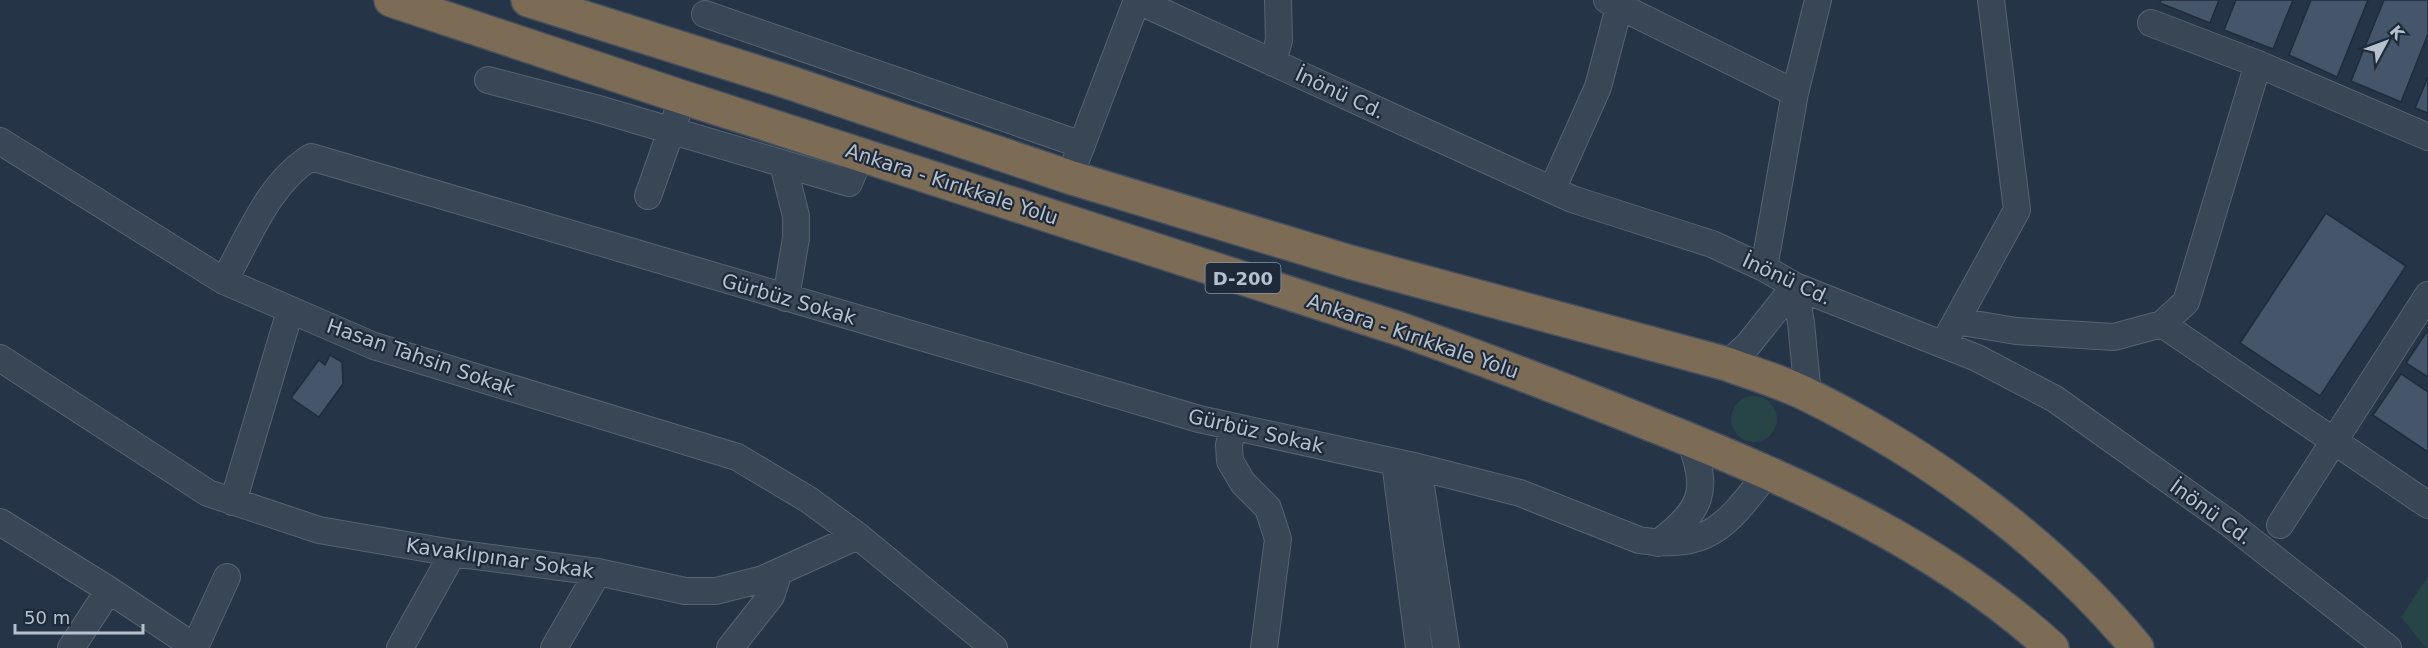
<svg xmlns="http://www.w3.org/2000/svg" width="2428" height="648" font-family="'DejaVu Sans',sans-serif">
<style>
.green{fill:#274447}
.building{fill:#46566a;stroke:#202c3c;stroke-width:1.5}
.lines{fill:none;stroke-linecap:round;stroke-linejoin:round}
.minor-casing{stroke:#586372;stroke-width:28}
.highway-casing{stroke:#44505f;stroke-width:36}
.minor{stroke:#394655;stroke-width:26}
.highway{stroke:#7c6c56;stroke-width:33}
.labels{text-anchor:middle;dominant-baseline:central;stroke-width:4.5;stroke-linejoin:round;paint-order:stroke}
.shield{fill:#1e2a3a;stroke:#8994a2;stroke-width:1.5}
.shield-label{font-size:18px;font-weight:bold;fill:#b7c1ce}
.street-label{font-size:20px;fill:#b7c1ce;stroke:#1e2a3a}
</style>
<rect width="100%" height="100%" fill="#253446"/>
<path class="green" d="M1731 419a23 23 0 1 1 46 0a23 23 0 1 1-46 0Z
M2428 576V648H2426L2401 617Z"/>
<path class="building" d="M2161 0H2219L2210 23 2160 3Z
M2236 0H2293L2273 49 2224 30Z
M2311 0H2368L2337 77 2289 55Z
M2384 0H2428V34L2401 102 2351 81Z
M2428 77V113L2415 108Z
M2326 213 2406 266 2320 396 2240 343Z
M2428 330V377L2406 363Z
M330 355 342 362 343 384 319 417 291 398 319 360 325 365Z
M2401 374 2428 392V452L2373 415Z"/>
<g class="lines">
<g class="minor-casing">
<path id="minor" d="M1136 0 1572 199 1712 244 1764 268 1795 286 1977 358 2055 399 2229 523 2388 648
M1607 0 1795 93
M705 14 1082 145
M2151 23 2258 64 2428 137
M1273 63 1279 40 1278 0
M488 80 595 108 849 183 861 154
M0 141 224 281 374 346 737 457 809 500 858 536
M1076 160 1137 0
M783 164 796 216V238L786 298
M1552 190 1598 87 1619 7
M648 196 677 114
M1764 268 1795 93 1818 0
M224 281C249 237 268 184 311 157L1199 419 1418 467 1520 493 1639 540C1711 551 1728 523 1769 471
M1795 286 1801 323 1808 395
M1956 321 2016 331 2114 337 2162 324 2186 302 2258 64
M2162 324 2428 505
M1949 334 2017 210 1991 0
M0 358 208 493 319 530 453 553 598 572 685 591H716L763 579 858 536 994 648
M1727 364 1748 345 1795 286
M1233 427 1229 445 1230 461 1243 483 1268 508 1278 539 1264 648
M1395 462 1419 648
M1418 467 1446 648
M233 502 290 311
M0 522 109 590 196 648
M2280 525 2428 295
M1658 543C1701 511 1711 491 1689 439
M195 647 227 577
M71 648 109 590
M400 648 453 553
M554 648 598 572
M730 648 771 596 779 572"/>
</g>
<g class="highway-casing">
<path id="highway" d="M391 0 682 97 1400 329C1484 359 1567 391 1650 424 1795 481 1936 543 2052 648
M528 0 785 81 1069 177 1350 262 1727 364C1754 374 1782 382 1808 395 1929 455 2051 543 2137 648"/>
</g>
<use href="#minor" class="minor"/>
<use href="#highway" class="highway"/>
</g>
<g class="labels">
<rect class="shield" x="1205.5" y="263" width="75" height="30" rx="4.5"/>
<g class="shield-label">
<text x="1243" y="278">D-200</text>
</g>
<g class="street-label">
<text transform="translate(1340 93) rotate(25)">İnönü Cd.</text>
<text transform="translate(952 184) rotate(18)">Ankara - Kırıkkale Yolu</text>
<text transform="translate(1787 279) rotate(25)">İnönü Cd.</text>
<text transform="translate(789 299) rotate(16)">Gürbüz Sokak</text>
<text transform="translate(1413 336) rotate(19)">Ankara - Kırıkkale Yolu</text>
<text transform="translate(421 357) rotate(19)">Hasan Tahsin Sokak</text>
<text transform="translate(1256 431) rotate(13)">Gürbüz Sokak</text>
<text transform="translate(2211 512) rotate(36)">İnönü Cd.</text>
<text transform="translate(500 558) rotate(8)">Kavaklıpınar Sokak</text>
</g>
</g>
<g transform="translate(2386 42) rotate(49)" stroke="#1e2a3a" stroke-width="4.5" paint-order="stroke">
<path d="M0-4.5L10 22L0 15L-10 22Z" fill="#b7c1ce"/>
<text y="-9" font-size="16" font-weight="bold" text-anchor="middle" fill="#b7c1ce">K</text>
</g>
<path d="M15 624v9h128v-9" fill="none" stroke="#b7c1ce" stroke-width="3"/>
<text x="24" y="624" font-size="18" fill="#b7c1ce" stroke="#1e2a3a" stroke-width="4.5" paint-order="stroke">50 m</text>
</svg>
